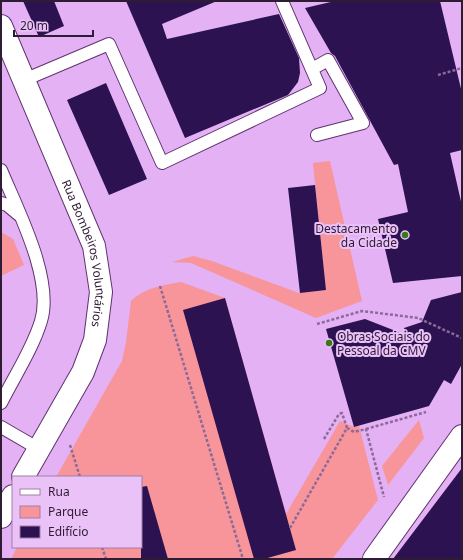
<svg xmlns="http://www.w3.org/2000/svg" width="463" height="560" font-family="'Noto Sans',sans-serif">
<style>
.green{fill:#f8959a}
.building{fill:#2c1250}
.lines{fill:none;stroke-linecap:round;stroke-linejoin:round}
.lane-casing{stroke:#60346e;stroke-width:14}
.street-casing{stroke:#60346e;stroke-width:24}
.secondary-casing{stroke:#60346e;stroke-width:24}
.path{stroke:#8c6997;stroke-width:2.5;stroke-dasharray:3 2;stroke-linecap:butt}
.lane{stroke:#fff;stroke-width:12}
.street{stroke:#fff;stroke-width:22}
.secondary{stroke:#fff;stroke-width:22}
.poi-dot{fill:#397917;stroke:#eac2f8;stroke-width:1.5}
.labels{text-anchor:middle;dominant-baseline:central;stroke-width:4;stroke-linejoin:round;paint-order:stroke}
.poi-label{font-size:12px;fill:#2e1b34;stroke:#eac2f8;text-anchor:end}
.street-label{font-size:12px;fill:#2e1b34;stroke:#eac2f8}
</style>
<rect width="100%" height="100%" fill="#e3b1f4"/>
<path class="green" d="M330 161 362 301 316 318 191 263 172 262 193 256 212 261 299 293 326 290 313 163Z
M1 232 13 239 24 265 1 276Z
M181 282 225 298 286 514 340 421 354 427 359 426 378 500 332 559H11L17 547H141V477H56L122 361 126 342 131 301C144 288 164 285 181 282Z
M419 420 424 438 388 485 382 466Z"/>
<path class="building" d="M23 1H54L64 26 39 37Z
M126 1H217L162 24 167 39 279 14 299 58 300 73 298 82 288 95 185 138Z
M335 1H440L462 93V150L450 153 462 206V276L393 283 378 219 408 212 398 164 394 165 335 56 331 53 305 8Z
M106 83 147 179 109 195 67 100Z
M315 185 326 290 300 293 288 188Z
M462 292V364L451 384 444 380 429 406 354 427 326 329 365 319 406 335 404 328 422 322 431 300Z
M225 298 296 550 264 559H254L183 310Z
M462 468V559H393Z
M147 486 168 559H141V487Z"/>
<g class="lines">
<g class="lane-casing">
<path id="lane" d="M312 69 328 60 363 123 317 135
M24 80 109 44 162 163 320 88 282 1
M1 170C17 209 54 279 41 321 33 348 14 377 1 403
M1 203 7 205 19 215
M1 427 39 449"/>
</g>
<g class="street-casing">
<g id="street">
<path id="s1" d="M1 26 94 246 101 292 95 340 83 372 23 477"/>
<path d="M1 517 13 496"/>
</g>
</g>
<g class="secondary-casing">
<path id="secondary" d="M374 559 462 436"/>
</g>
<path class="path" d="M438 75 462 68
M160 286 243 559
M317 324 362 311 418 318 462 338
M366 429 426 412
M324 439 339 414 342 413 347 428
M70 445 80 477
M290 528 347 428 354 432 366 429 384 497
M102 547 106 559"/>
<use href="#lane" class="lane"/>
<use href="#street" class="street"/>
<use href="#secondary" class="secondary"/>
</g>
<g class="poi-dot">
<circle cx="405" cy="235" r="4"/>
<circle cx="329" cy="343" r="4"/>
</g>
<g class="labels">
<g class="poi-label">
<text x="397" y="228">Destacamento<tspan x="397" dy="14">da Cidade</tspan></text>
<text x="337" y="336" text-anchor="start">Obras Sociais do<tspan x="337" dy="14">Pessoal da CMV</tspan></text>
</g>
<g class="street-label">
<text stroke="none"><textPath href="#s1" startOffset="244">Rua Bombeiros Voluntários</textPath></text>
</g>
</g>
<rect width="463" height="560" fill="none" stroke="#2e1b34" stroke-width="4"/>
<rect x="12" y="476" width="130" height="72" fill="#eac2f8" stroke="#9f7faa"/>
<rect x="20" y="489" width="20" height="6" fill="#ffffff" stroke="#9f7faa"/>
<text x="48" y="496" font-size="12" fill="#2e1b34">Rua</text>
<rect x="20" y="506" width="20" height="12" fill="#f8959a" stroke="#9f7faa"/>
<text x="48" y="516" font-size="12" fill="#2e1b34">Parque</text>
<rect x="20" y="526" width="20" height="12" fill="#2c1250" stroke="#9f7faa"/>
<text x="48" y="536" font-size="12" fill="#2e1b34">Edifício</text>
<path d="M14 30v6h79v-6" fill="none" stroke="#2e1b34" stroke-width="2"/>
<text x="20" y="30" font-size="12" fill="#2e1b34" stroke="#eac2f8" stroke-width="3" paint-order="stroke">20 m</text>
</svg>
